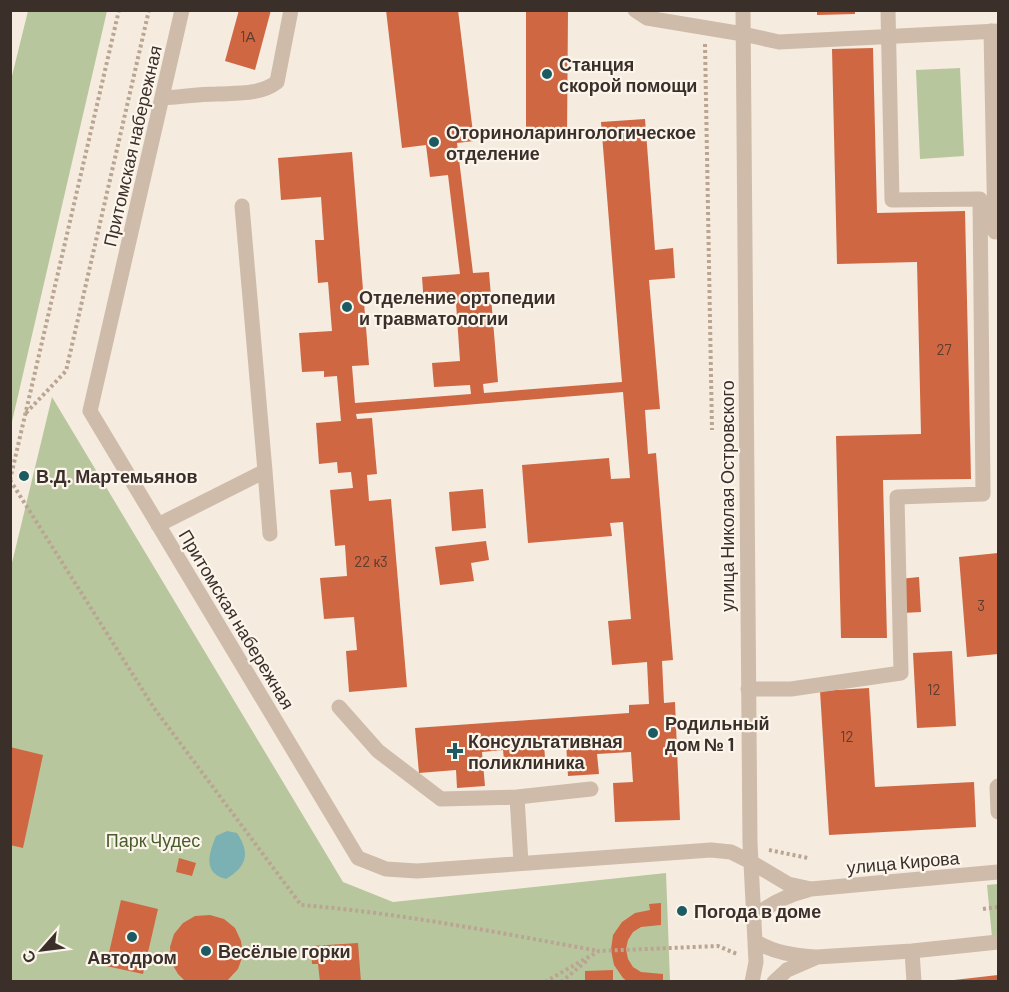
<svg xmlns="http://www.w3.org/2000/svg" width="1009" height="992" font-family="Barlow,sans-serif">
<style>
.green{fill:#b8c69d}
.water{fill:#7cb1b4}
.building{fill:#cf6743}
.lines{fill:none;stroke-linecap:round;stroke-linejoin:round}
.path{stroke:#baa593;stroke-width:4;stroke-dasharray:3 3;stroke-linecap:butt}
.minor{stroke:#cebbaa;stroke-width:15}
.poi-dot{fill:#1b5b61;stroke:#fcf5ec;stroke-width:2}
.labels{text-anchor:middle;dominant-baseline:central;stroke-width:4.5;stroke-linejoin:round;paint-order:stroke}
.number-label{font-size:15px;fill:#603d30}
.poi-label{font-size:18px;font-weight:bold;fill:#3b2f2a;stroke:#fcf5ec;text-anchor:start}
.street-label{font-size:18px;fill:#3b2f2a;stroke:#fcf5ec}
.park-label{font-size:18px;fill:#495c2b;stroke:#fcf5ec}
</style>
<rect width="100%" height="100%" fill="#f5ebdf"/>
<path class="green" d="M28 11H107L11 426 10 84Z
M960 68 964 156 920 159 916 70Z
M52 397 343 882 393 902 666 873 670 981 11 982V567Z
M998 884V936L992 937 987 885Z"/>
<path class="water" d="M227 831 237 833C251 854 246 867 226 879 202 873 209 853 216 836Z"/>
<path class="building" d="M239 10H271L255 70 225 61Z
M386 10H458L474 141 457 143 473 273 489 272 498 382 483 384 484 393 622 382 601 122 645 119 655 250 673 248 675 278 649 280 660 409 645 410 648 454 656 453 673 660 662 661 664 703 675 702 680 820 615 822 613 783 633 782 631 752 597 754 599 774 568 776 566 742 544 744 545 758 504 760 503 750 482 752 485 786 457 788 456 770 419 773 415 728 629 713V705L649 704 647 662 612 665 608 621 631 619 623 522 610 523 612 536 528 543 522 465 609 458 611 479 630 478 623 392 356 414 357 419 372 418 377 474 367 475 369 501 391 499 407 687 349 692 346 651 357 650 354 617 324 619 320 578 347 576 345 545 335 546 330 490 353 488 351 472 338 473 337 462 319 464 316 423 341 421 337 376 324 377V371L302 372 299 333 332 331 328 282 318 283 315 240H324L321 197 281 200 278 158 352 152 369 365 352 366 355 403 471 394 470 385 434 387 432 363 460 361 456 303 424 305 422 277 460 274 448 175 430 177 426 145 402 148Z
M526 10H568L567 138H526Z
M817 10H855V14L817 15Z
M873 48 877 213 965 211 971 479 883 480 887 638H841L836 436 921 434 917 262 837 264 832 49Z
M483 489 486 528 452 531 449 492Z
M486 541 489 560 471 563 474 581 440 585 435 547Z
M998 553V654L967 657 959 557Z
M919 577 921 612 902 613 900 579Z
M952 651 956 726 917 728 913 653Z
M869 688 875 787 974 782 976 827 829 835 820 691Z
M10 747 43 755 23 848 10 845Z
M179 858 196 863 192 876 176 872Z
M121 900 158 909 143 974 106 966Z
M661 903V925L641 927 633 932 628 940 626 949 628 959 633 967 641 972 663 974V982H628L623 978 614 965 611 950 613 935 622 922 635 913 650 910 649 904Z
M210 915 224 919 235 928 241 941 243 955 238 969 226 982H186L178 974 171 962 170 947 174 934 183 923 195 916Z
M358 943 361 982H320L318 964H312L311 946Z
M613 970V982H585V971Z
M998 975V982H954V980Z"/>
<g class="lines">
<path class="path" d="M705 44 712 430
M26 413 66 371 149 10
M10 480 154 708 301 905C401 913 500 933 599 951
M10 480 119 10
M769 850 808 858
M983 909 998 907
M545 982 599 951 718 946 737 954
M561 982 589 959"/>
<path class="minor" d="M182 10 90 411 358 858 386 869 417 871 711 850 731 852 751 862 788 884 811 889 998 872
M635 10 647 18 743 34 779 42 998 31
M743 10 750 843 756 962 752 982
M991 31 995 232
M163 98C181 97 199 94 217 94 237 93 260 95 277 82L291 10
M265 471 270 534
M158 525 265 471 242 206
M748 689H791L901 673 897 497 983 494 980 199 892 200 888 10
M339 707 378 751 441 799 517 797 521 863
M998 786 997 787 998 812
M517 797 591 789
M754 917C771 903 787 895 808 890
M755 941C774 953 793 955 815 957
M912 951 914 982
M774 982 787 970 817 957 912 951 998 942"/>
</g>
<g class="poi-dot">
<circle cx="547" cy="74" r="6"/>
<circle cx="434" cy="142" r="6"/>
<circle cx="347" cy="307" r="6"/>
<circle cx="24" cy="476" r="6"/>
<circle cx="653" cy="733" r="6"/>
<path d="M452 742h6v6h6v6h-6v6h-6v-6h-6v-6h6z"/>
<circle cx="682" cy="911" r="6"/>
<circle cx="132" cy="937" r="6"/>
<circle cx="206" cy="951" r="6"/>
</g>
<g class="labels">
<g class="number-label">
<text x="248" y="36">1А</text>
<text x="944" y="349">27</text>
<text x="371" y="561">22 к3</text>
<text x="981" y="605">3</text>
<text x="934" y="689">12</text>
<text x="847" y="736">12</text>
</g>
<g class="poi-label">
<text x="559" y="64">Станция<tspan x="559" dy="21">скорой помощи</tspan></text>
<text x="446" y="132">Оториноларингологическое<tspan x="446" dy="21">отделение</tspan></text>
<text x="359" y="297">Отделение ортопедии<tspan x="359" dy="21">и травматологии</tspan></text>
<text x="36" y="476">В.Д. Мартемьянов</text>
<text x="665" y="723">Родильный<tspan x="665" dy="21">дом № 1</tspan></text>
<text x="468" y="741">Консультативная<tspan x="468" dy="21">поликлиника</tspan></text>
<text x="694" y="911">Погода в доме</text>
<text x="218" y="951">Весёлые горки</text>
<text x="132" y="957" text-anchor="middle">Автодром</text>
</g>
<g class="street-label">
<text transform="translate(132 146) rotate(-77)">Притомская набережная</text>
<text transform="translate(727 496) rotate(-90)">улица Николая Островского</text>
<text transform="translate(237 619) rotate(59)">Притомская набережная</text>
<text transform="translate(903 862) rotate(-5)">улица Кирова</text>
</g>
<g class="park-label">
<text x="153" y="840">Парк Чудес</text>
</g>
</g>
<rect width="1009" height="992" fill="none" stroke="#3b2f2a" stroke-width="24"/>
<g transform="translate(42 950) rotate(242)" stroke="#fcf5ec" stroke-width="4.5" paint-order="stroke">
<path d="M0-4.5L10 22L0 15L-10 22Z" fill="#3b2f2a"/>
<text y="-9" font-size="16" font-weight="bold" text-anchor="middle" fill="#3b2f2a">С</text>
</g>
</svg>
